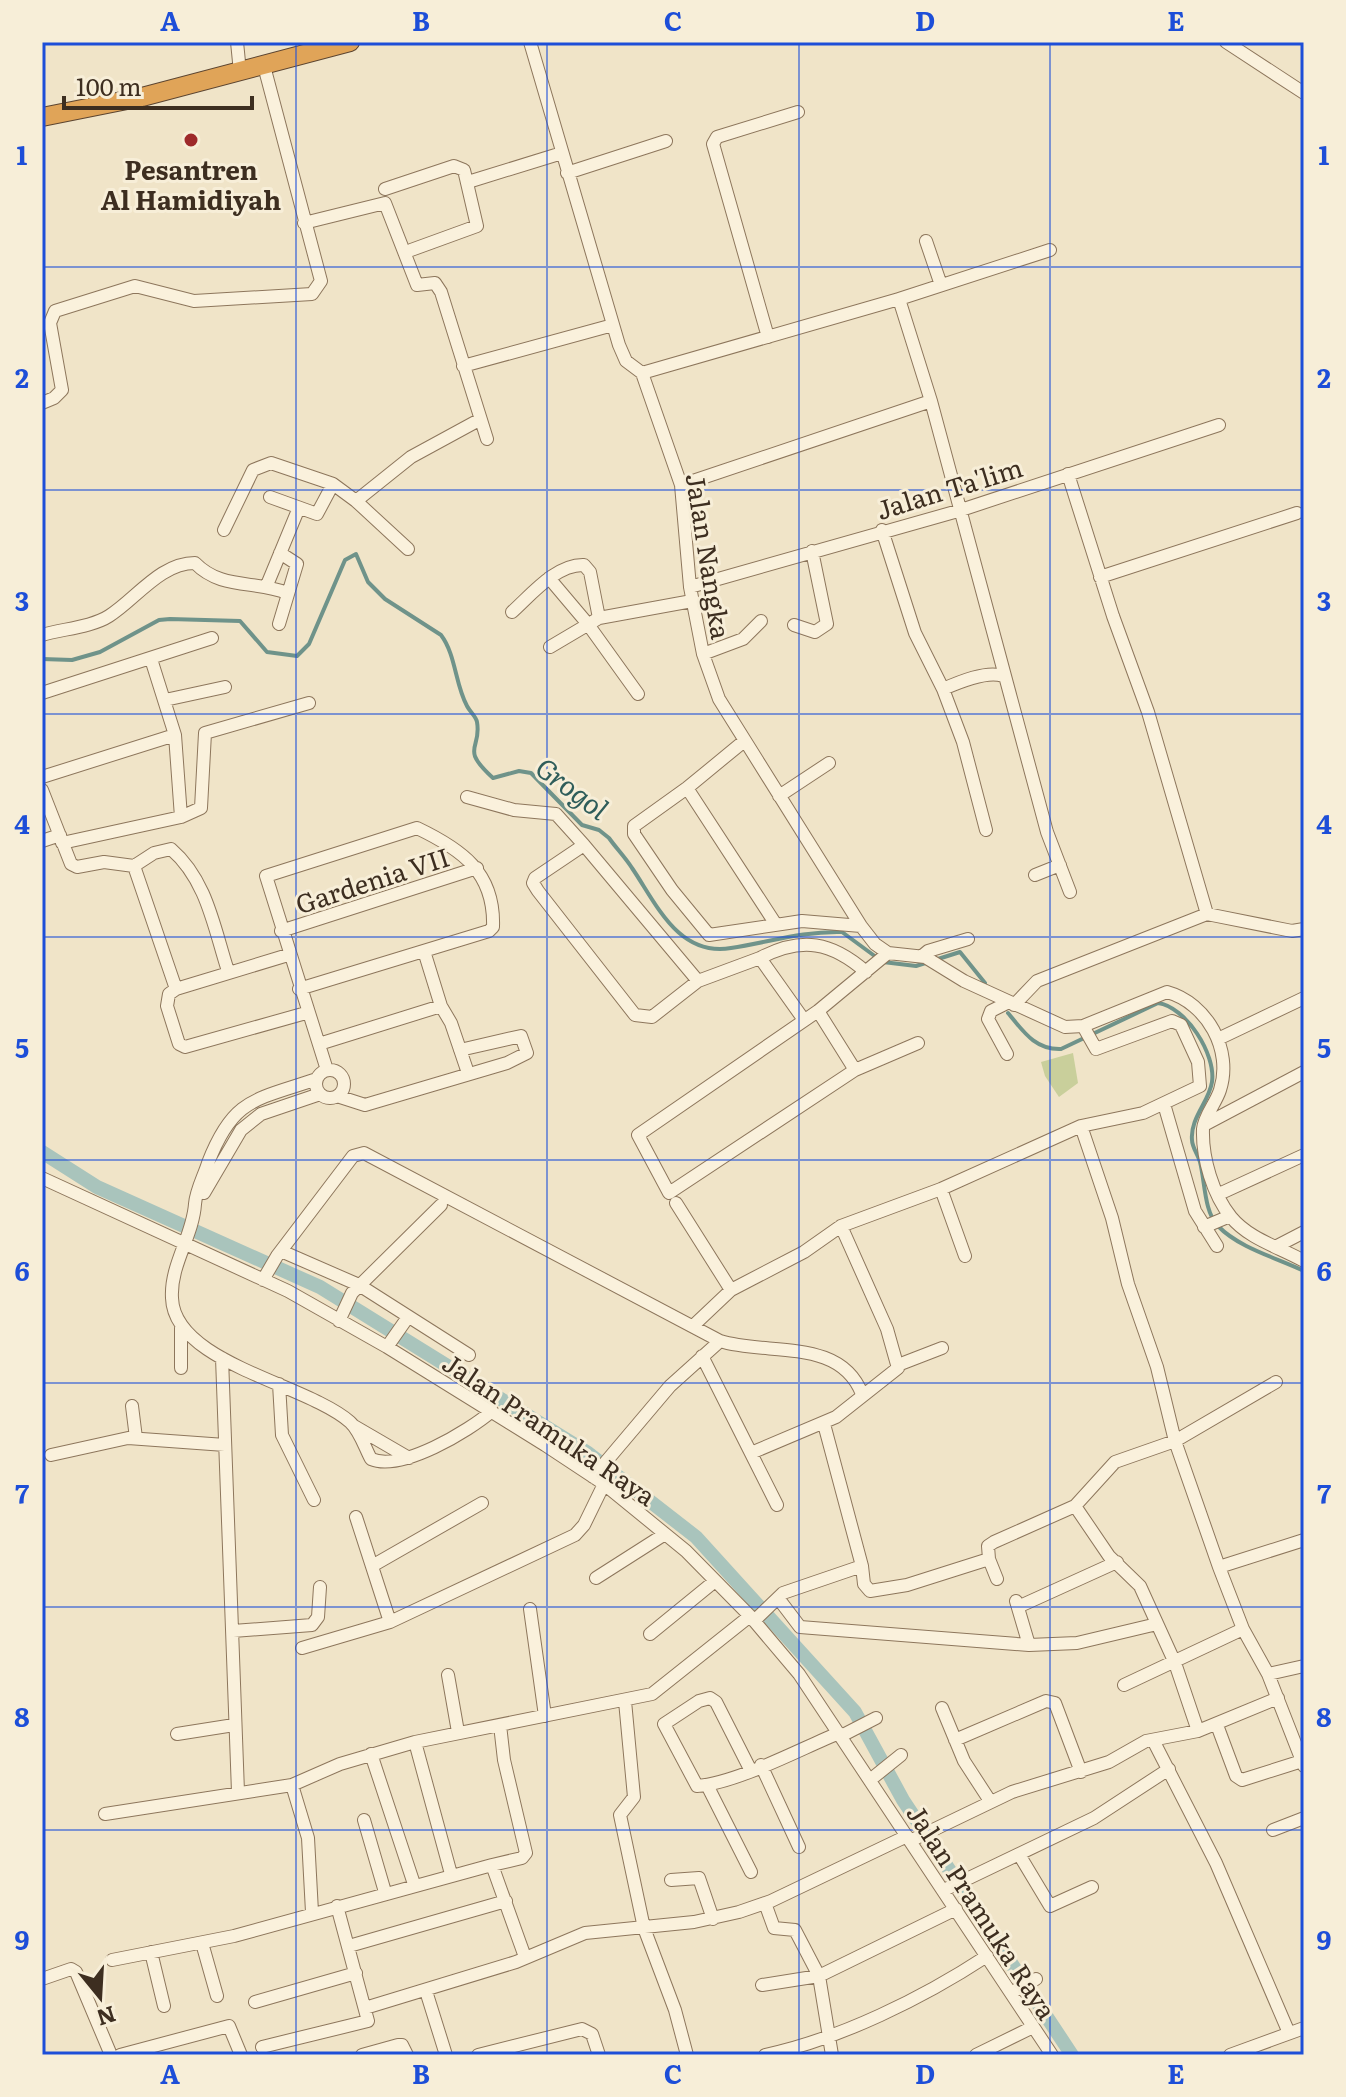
<svg xmlns="http://www.w3.org/2000/svg" width="1346" height="2097" font-family="Literata,serif">
<style>
.green{fill:#c9cf9b}
.lines{fill:none;stroke-linecap:round;stroke-linejoin:round}
.stream{stroke:#6f938a;stroke-width:4}
.canal{stroke:#a9c4bc;stroke-width:14}
.minor-casing{stroke:#8d765c;stroke-width:14}
.highway-casing{stroke:#5b4430;stroke-width:20}
.minor{stroke:#faf1dc;stroke-width:12}
.highway{stroke:#e0a458;stroke-width:18}
.grid{fill:none;stroke:#1d4ed8;stroke-width:2;stroke-opacity:0.55}
.poi-dot{fill:#9e2a2b;stroke:#f7eed8;stroke-width:3}
.labels{text-anchor:middle;dominant-baseline:central;stroke-width:6;stroke-linejoin:round;paint-order:stroke}
.poi-label{font-size:26px;font-weight:bold;fill:#3d2e20;stroke:#f7eed8}
.street-label{font-size:26px;fill:#3d2e20;stroke:#f7eed8}
.water-label{font-size:28px;font-style:italic;fill:#2f5d5a;stroke:#f7eed8}
.neatline{fill:none;stroke:#1d4ed8;stroke-width:3}
.grid-label{font-size:26px;text-anchor:middle;font-weight:bold;fill:#1d4ed8}
</style>
<rect width="100%" height="100%" fill="#f0e4c8"/>
<path class="green" d="M1073 1053 1078 1083 1059 1097 1045 1076 1041 1062Z"/>
<g class="lines">
<path class="stream" d="M42 659 72 660 100 652 159 620 170 619 240 621 267 652 297 656 309 644 345 560 356 554 368 582 385 599 441 635C456 655 455 684 467 706 470 712 476 716 477 722 482 750 459 747 493 778L519 771 531 773 582 825 599 830 609 838C616 848 625 857 632 868 656 903 678 957 731 948 770 942 802 931 842 932L876 957
M883 962 916 966 960 952 985 983
M1008 1013C1023 1031 1035 1050 1061 1049L1158 1003C1186 1007 1216 1054 1212 1082 1209 1102 1190 1118 1192 1140 1192 1147 1198 1155 1200 1162 1205 1181 1204 1212 1218 1226 1239 1248 1277 1258 1304 1271"/>
<path class="canal" d="M42 1152 97 1187 320 1287 588 1453 696 1537 855 1712 903 1800 1072 2055"/>
<g class="minor-casing">
<path id="minor" d="M237 42 240 72
M530 42 619 345 626 361 642 373 681 485 690 587 703 654 719 699 861 926 875 944 888 953 925 957 964 981 1065 1027 1083 1026 1167 992C1207 1003 1233 1050 1220 1090 1216 1103 1204 1116 1203 1129 1202 1158 1213 1195 1231 1217 1249 1239 1279 1247 1304 1261
M1226 42 1304 93
M567 173 666 141
M468 182 562 153
M385 189 454 166 464 170 477 226 411 250
M304 223 385 203 417 285 435 283 441 292 487 439
M926 241 941 285
M899 299 1050 250
M768 337 713 144 717 137 798 112
M463 366 613 325
M642 373 899 299 931 401 1047 832 1070 892
M42 403 54 398 62 390 50 323 55 311 135 286 194 301 312 294 321 281 264 66
M1068 474 1113 616 1148 712 1207 914
M681 485 931 401
M270 497 317 514 333 484 356 501 411 457 479 420
M356 501 408 549
M224 530 253 470 271 463 333 484
M882 530 915 633 943 689 963 742 986 830
M1100 577 1297 513
M549 578 587 623 638 694
M267 585 298 510
M690 587 958 511 1219 425
M512 612C531 595 556 564 584 565L590 572 599 618
M279 624 297 564 280 553
M794 625 815 632 827 624 812 551
M42 635C62 629 92 627 109 616 136 599 160 563 195 563 221 590 255 580 287 593
M550 647 599 618 692 601
M703 654 743 639 761 621
M151 659 175 735 181 817
M943 689C959 682 987 670 1003 676
M42 693 212 638
M165 700 225 687
M743 742 687 788 634 826V834L672 890 709 935 802 921 861 926
M42 777 175 735
M687 788 775 923
M42 790 71 864 77 867 104 862 134 866
M779 796 829 763
M467 797 514 810 556 814 584 845
M42 841 60 835
M62 843 181 817 201 808 205 733 309 703
M1035 875 1060 865
M281 931 477 868
M424 951 441 1006
M888 953 818 1011 638 1135 669 1193 855 1070 918 1043
M288 955 176 989 169 994 167 1006 179 1044 185 1047 306 1013
M922 956 928 951 968 939
M760 958C802 936 832 942 866 972
M698 981 584 845 535 878 533 883 538 891 635 1015 652 1017 698 981 760 958 804 1020
M176 989 134 866 154 853 171 849C207 880 214 928 228 971
M299 989 489 931 493 927C495 872 461 849 417 828L266 876 327 1070
M1014 1005 1037 981 1207 914 1292 931 1304 929
M818 1011 855 1070
M1218 1039 1304 998
M319 1044 441 1006 451 1023 468 1073
M1007 1054 988 1019 991 1011 1009 1002
M316 1084a14 14 0 1 1 28 0a14 14 0 1 1-28 0Z
M317 1079C255 1100 233 1098 208 1163 204 1176 196 1190 195 1204 193 1236 170 1265 172 1298 174 1363 307 1384 350 1422 360 1431 365 1448 371 1459 401 1472 469 1431 492 1411
M337 1096 365 1105 507 1063 527 1053 521 1036 460 1050
M1164 1104 1195 1211 1217 1246
M1204 1125 1304 1072
M1081 1126 1112 1218 1128 1284 1157 1367 1175 1441 1219 1567 1243 1629 1268 1674 1304 1766
M42 1178 288 1291 387 1347 545 1445 604 1484 686 1551 750 1616 799 1674 1052 2055
M941 1189 965 1256
M204 1193 241 1130 261 1114 320 1094
M1219 1194 1304 1155
M676 1203 731 1290
M1204 1227 1230 1216
M1277 1246 1304 1232
M281 1251 359 1285 469 1355
M263 1280 277 1256 353 1156 364 1153 720 1341C768 1356 840 1337 862 1394
M339 1321 352 1293 441 1205
M694 1325 731 1290 804 1252 841 1226 941 1189 1081 1126 1143 1113 1200 1086 1198 1062 1181 1025 1172 1021 1096 1049 1083 1026
M181 1328V1368
M387 1347 408 1317
M702 1356 777 1505
M222 1358 238 1792
M898 1365 942 1348
M279 1384 282 1435 314 1500
M132 1406 136 1438
M354 1426 409 1458
M751 1453 836 1417 898 1368 887 1329 841 1226
M51 1455 128 1438 225 1445
M593 1477 670 1386 720 1341
M1075 1506 1109 1556 1140 1586 1175 1663 1198 1731 1278 1698
M356 1517 390 1622
M372 1566 482 1503
M862 1566 864 1584 870 1591 907 1585 989 1559
M1219 1567 1304 1540
M596 1578 665 1534
M997 1579 989 1559 988 1546 994 1542 1075 1506 1115 1462 1175 1441 1276 1382
M778 1598 800 1627 1029 1645 1077 1643 1157 1624
M1016 1601 1029 1645
M1020 1606 1117 1562
M530 1609 545 1716
M754 1621 783 1593 862 1566 824 1424
M233 1631 312 1625 318 1617 320 1587
M650 1634 715 1581
M302 1648 390 1622 575 1535 584 1525 604 1484
M1268 1674 1304 1666
M448 1675 458 1732
M1124 1685 1243 1629
M625 1701 634 1797 620 1815 644 1928 675 2010 687 2055
M942 1708 964 1761 990 1801
M1217 1725 1236 1776 1242 1780 1302 1761
M177 1734 234 1725
M841 1736 876 1718
M955 1740 1046 1701 1055 1703 1081 1772
M415 1742 451 1874
M1154 1742 1216 1863 1289 2033
M371 1754 414 1884
M761 1765 799 1847
M750 1769 716 1702 710 1698 699 1701 664 1724 697 1786C737 1783 800 1749 839 1733
M870 1780 901 1755
M292 1785 308 1838 312 1912
M707 1785 751 1872
M105 1814 292 1785 340 1764 415 1742 652 1694 750 1616
M364 1820 385 1892
M1273 1830 1304 1818
M910 1841 1012 1792 1109 1762 1146 1741 1198 1731
M1020 1856 1050 1906 1092 1887
M492 1865 522 1858 526 1853 504 1760 500 1725
M671 1880 699 1878 713 1919
M944 1890 1094 1818 1169 1769
M765 1903 774 1928 795 1930 819 1976 832 2055
M202 1943 217 1996
M349 1946 506 1901
M151 1952 164 2006
M112 1960 234 1936 492 1865 525 1957
M42 1979 71 1969 76 1972 111 2055
M762 1985 819 1976 956 1909
M426 1991 446 2055
M1011 1993 1036 1979
M255 2002 356 1973
M365 2008 516 1962 585 1933 694 1922 739 1912 771 1901 907 1836
M262 2047 368 2021 337 1906
M120 2055 229 2026 241 2055
M362 2055 398 2045H402L407 2055
M478 2055 582 2029 592 2034 599 2055
M765 2055C840 2039 923 1998 987 1956
M976 2055 1033 2027
M1230 2055 1304 2028"/>
</g>
<g class="highway-casing">
<path id="highway" d="M42 117 142 97 350 42"/>
</g>
<use href="#minor" class="minor"/>
<use href="#highway" class="highway"/>
</g>
<path class="grid" d="M296 42V2055M547 42V2055M799 42V2055M1050 42V2055M42 267H1304M42 490H1304M42 714H1304M42 937H1304M42 1160H1304M42 1383H1304M42 1607H1304M42 1830H1304"/>
<circle class="poi-dot" cx="191" cy="140" r="8"/>
<g class="labels">
<g class="poi-label">
<text x="191" y="168">Pesantren<tspan x="191" dy="30">Al Hamidiyah</tspan></text>
</g>
<g class="street-label">
<text transform="translate(949 487) rotate(-17)">Jalan Ta'lim</text>
<text transform="translate(710 556) rotate(81)">Jalan Nangka</text>
<text transform="translate(372 879) rotate(-18)">Gardenia VII</text>
<text transform="translate(550 1428) rotate(34)">Jalan Pramuka Raya</text>
<text transform="translate(983 1911) rotate(57)">Jalan Pramuka Raya</text>
</g>
<g class="water-label">
<text transform="translate(573 787) rotate(37)">Grogol</text>
</g>
</g>
<rect width="1346" height="2097" fill="none" stroke="#f7eed8" stroke-width="88"/>
<g transform="translate(100 1997) rotate(162)" stroke="#f7eed8" stroke-width="6" paint-order="stroke">
<path d="M0-6L14 30L0 20L-14 30Z" fill="#3d2e20"/>
<text y="-12" font-size="22" font-weight="bold" text-anchor="middle" fill="#3d2e20">N</text>
</g>
<path d="M64 96v12h188v-12" fill="none" stroke="#3d2e20" stroke-width="4"/>
<text x="76" y="96" font-size="24" fill="#3d2e20" stroke="#f7eed8" stroke-width="6" paint-order="stroke">100 m</text>
<rect x="44" y="44" width="1258" height="2009" class="neatline"/>
<g class="grid-label">
<text x="170" y="31">A</text>
<text x="421" y="31">B</text>
<text x="673" y="31">C</text>
<text x="925" y="31">D</text>
<text x="1176" y="31">E</text>
<text x="22" y="165">1</text>
<text x="1324" y="165">1</text>
<text x="22" y="388">2</text>
<text x="1324" y="388">2</text>
<text x="22" y="611">3</text>
<text x="1324" y="611">3</text>
<text x="22" y="834">4</text>
<text x="1324" y="834">4</text>
<text x="22" y="1058">5</text>
<text x="1324" y="1058">5</text>
<text x="22" y="1281">6</text>
<text x="1324" y="1281">6</text>
<text x="22" y="1504">7</text>
<text x="1324" y="1504">7</text>
<text x="22" y="1727">8</text>
<text x="1324" y="1727">8</text>
<text x="22" y="1950">9</text>
<text x="1324" y="1950">9</text>
<text x="170" y="2084">A</text>
<text x="421" y="2084">B</text>
<text x="673" y="2084">C</text>
<text x="925" y="2084">D</text>
<text x="1176" y="2084">E</text>
</g>
</svg>
